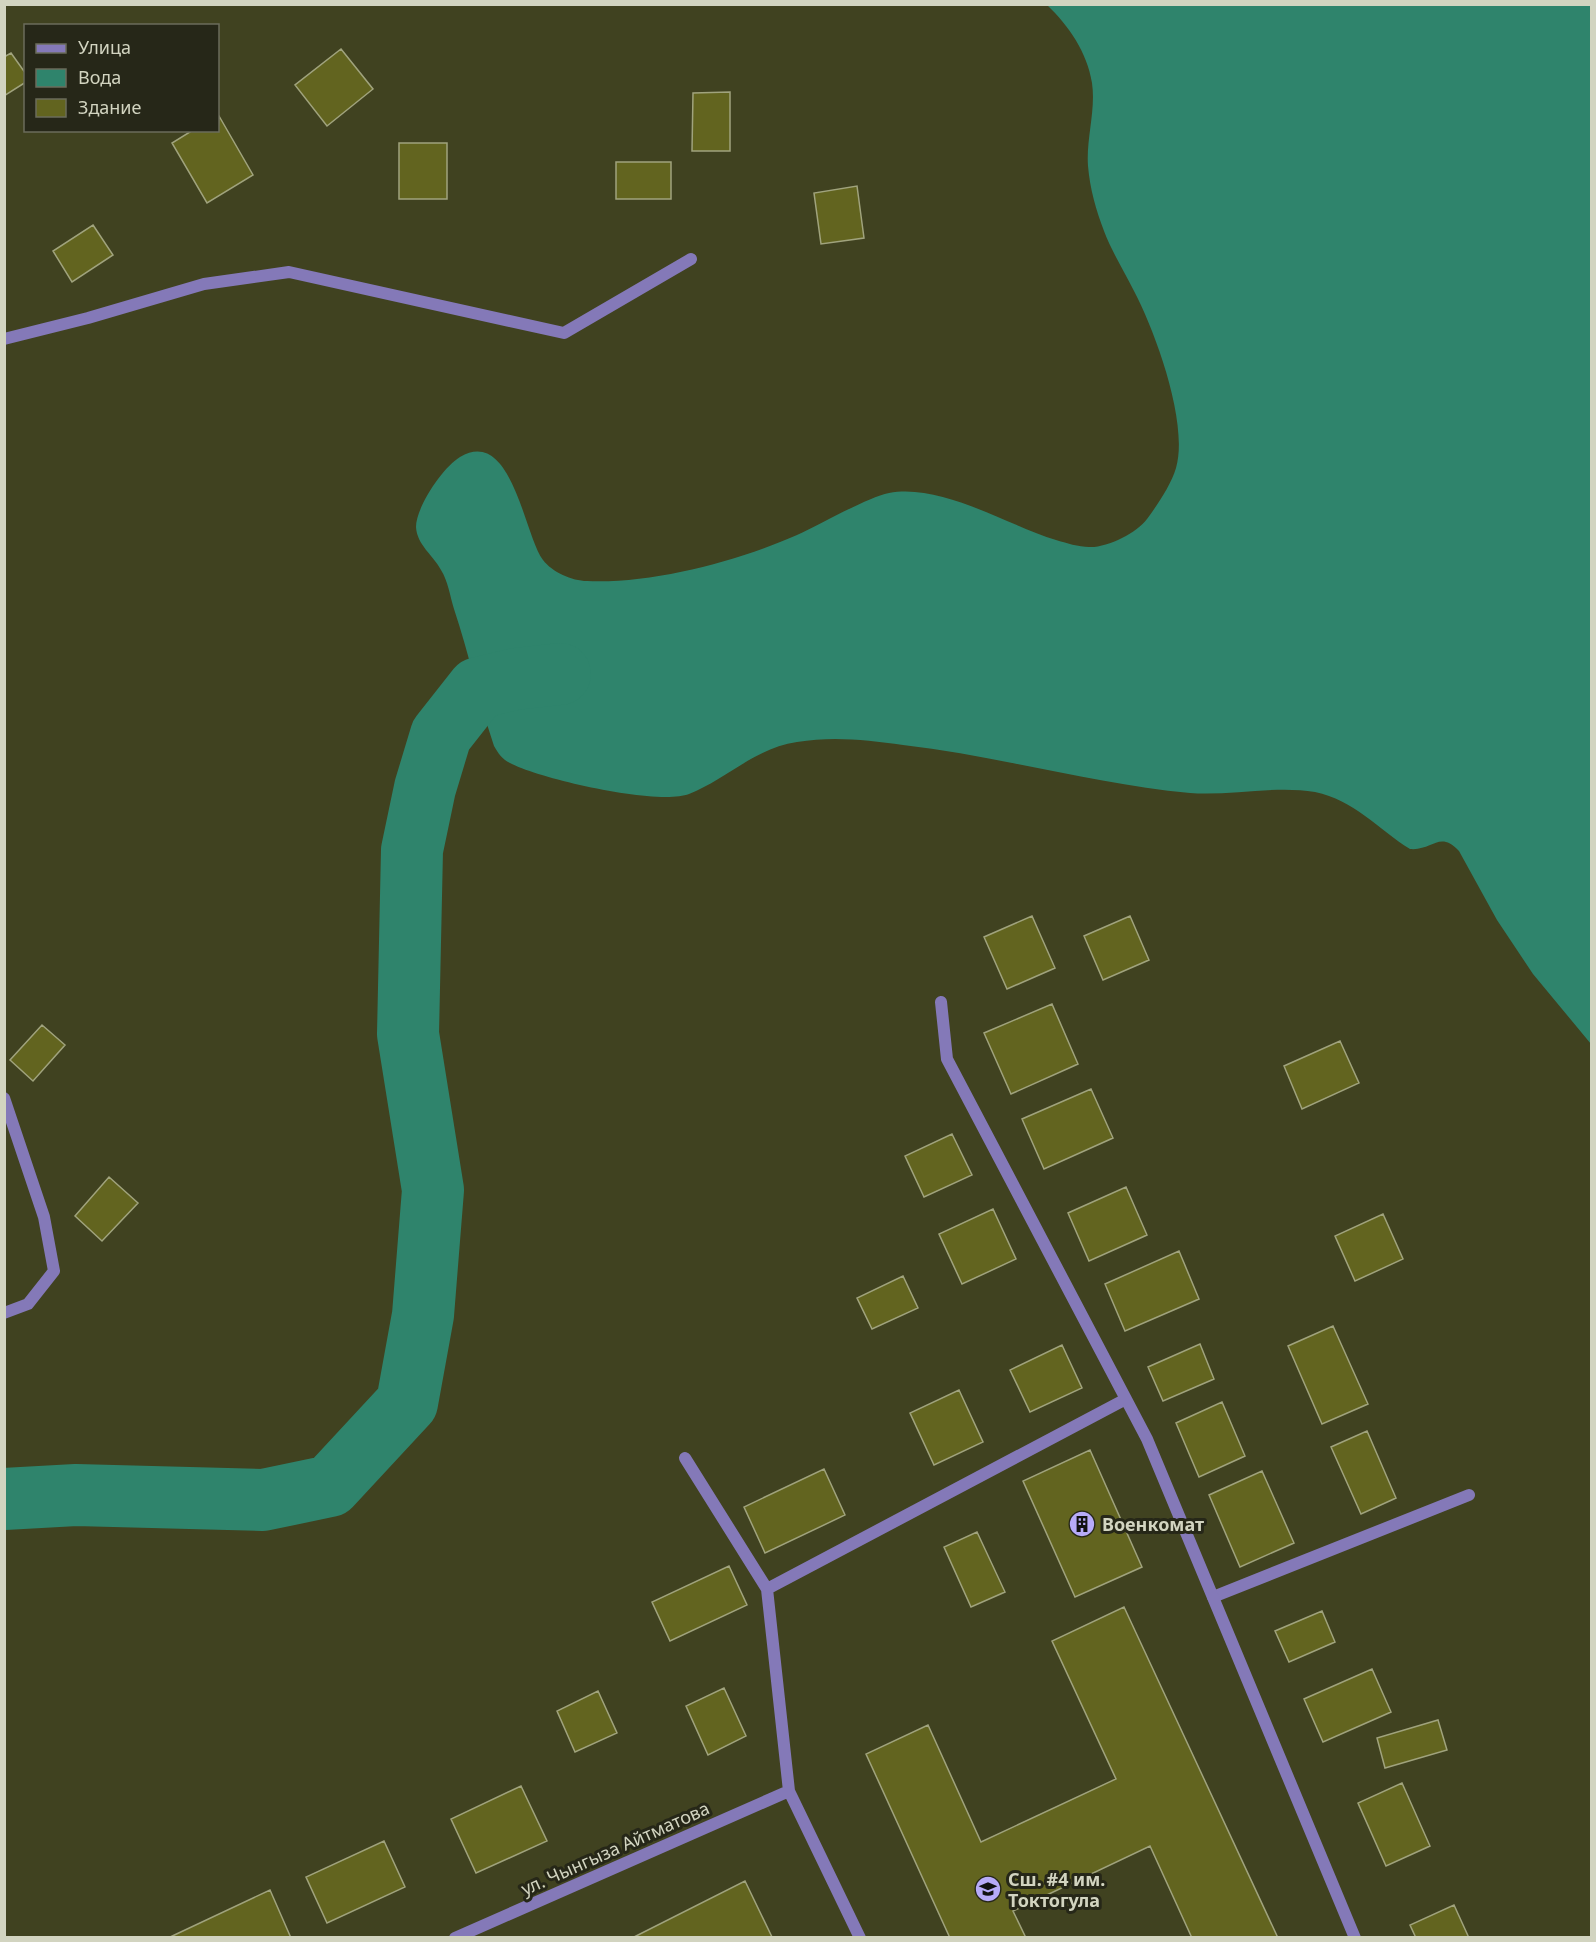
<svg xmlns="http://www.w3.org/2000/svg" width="1596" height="1942" font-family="'Noto Sans',sans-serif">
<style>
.water{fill:#2f846c}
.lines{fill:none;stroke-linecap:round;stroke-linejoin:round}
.river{stroke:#2f846c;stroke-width:62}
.building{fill:#62641f;stroke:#a0a37d;stroke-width:1.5}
.service{stroke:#8479b8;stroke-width:12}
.minor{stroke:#8479b8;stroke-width:12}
.labels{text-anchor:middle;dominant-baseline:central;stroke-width:6;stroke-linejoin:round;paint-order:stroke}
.poi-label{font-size:18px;font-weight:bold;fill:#d2d4c0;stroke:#262718;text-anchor:start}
.street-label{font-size:18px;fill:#d2d4c0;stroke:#262718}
</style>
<rect width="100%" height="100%" fill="#404220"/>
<path class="water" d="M1047 5H1591V1044L1533 974 1497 920 1459 851C1439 830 1433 851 1410 849 1378 829 1354 800 1315 792 1276 785 1230 796 1190 793 1093 784 999 756 903 745 867 740 833 736 797 742 755 748 727 779 689 794 658 806 540 779 510 763 502 759 498 753 494 746 479 701 469 654 454 609 450 596 448 581 441 570 433 555 417 545 416 527 416 507 443 467 460 457 512 426 524 535 543 560 552 572 572 581 587 581 652 584 738 561 797 535 821 524 866 498 889 493 941 483 1007 525 1056 540 1066 543 1079 547 1089 547 1107 548 1137 533 1147 519 1158 504 1171 485 1176 468 1189 423 1155 331 1134 291 1124 271 1112 252 1104 231 1096 210 1090 189 1088 166 1086 139 1096 110 1092 83 1087 52 1069 26 1047 5Z"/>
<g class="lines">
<path class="river" d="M4 1499 76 1495 263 1500 330 1486 407 1403 423 1315 433 1190 408 1034 412 850 425 788 441 735 478 688 515 679 560 674"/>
</g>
<path class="building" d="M341 49 373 89 327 126 295 85Z
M11 53 26 74V82L4 96V57Z
M730 92V151H692L693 93Z
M219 116 253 175 207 203 172 143 193 130H218Z
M399 143H447V199H399Z
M616 162H671V199H616Z
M857 186 864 238 821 244 814 193Z
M93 225 113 255 72 282 53 251Z
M1032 916 1055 968 1007 989 984 937Z
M1130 916 1149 960 1103 980 1084 936Z
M1052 1004 1078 1064 1011 1094 984 1033Z
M42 1025 65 1045 33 1081 10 1060Z
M1340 1041 1359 1083 1302 1109 1284 1066Z
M1091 1089 1113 1138 1044 1169 1022 1119Z
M952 1134 972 1175 924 1197 905 1156Z
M109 1177 138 1203 102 1241 75 1216Z
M1126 1187 1147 1235 1089 1261 1068 1213Z
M993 1209 1016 1259 962 1284 939 1234Z
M1383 1214 1403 1259 1355 1281 1335 1236Z
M1179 1251 1199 1299 1125 1331 1105 1284Z
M903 1276 918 1308 872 1329 857 1298Z
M1333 1326 1368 1404 1322 1424 1288 1346Z
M1200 1344 1214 1379 1163 1401 1148 1367Z
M1062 1345 1082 1388 1030 1412 1010 1370Z
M959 1390 983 1442 934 1465 910 1413Z
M1222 1402 1245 1456 1199 1477 1176 1423Z
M1367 1431 1396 1498 1361 1514 1331 1447Z
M1090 1450 1142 1567 1075 1597 1023 1481Z
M824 1469 845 1515 765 1553 744 1507Z
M1262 1471 1294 1543 1240 1567 1209 1495Z
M977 1532 1005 1592 971 1607 944 1547Z
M729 1566 747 1605 670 1641 652 1602Z
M1124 1607 1278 1938H1192L1150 1846 1013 1911 1026 1938H950L866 1754 928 1725 981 1842 1116 1779 1052 1641Z
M1322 1611 1335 1642 1289 1662 1275 1631Z
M1372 1669 1391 1712 1323 1742 1304 1699Z
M724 1688 746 1736 708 1755 686 1706Z
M598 1691 617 1733 575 1752 557 1711Z
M1438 1720 1447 1750 1385 1768 1377 1738Z
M1402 1783 1430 1846 1386 1866 1358 1803Z
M521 1786 547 1841 476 1873 451 1819Z
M384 1841 405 1887 327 1923 306 1877Z
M745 1881 772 1937 635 1938 634 1937Z
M270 1890 291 1938H168Z
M1454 1905 1469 1938H1416L1410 1925Z"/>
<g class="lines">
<path class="service" d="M4 339 88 318 204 284 289 272 564 333 691 259
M4 1098 44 1217 54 1271 28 1304 4 1313
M1213 1597 1469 1495"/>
<path class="minor" d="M941 1002 947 1059 1147 1439 1355 1938
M685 1458 767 1589 789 1791 860 1938
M767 1589 1126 1399
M455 1938 789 1791"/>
</g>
<defs>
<g id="building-disc" transform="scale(1.35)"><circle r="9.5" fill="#b7abf8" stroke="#262718"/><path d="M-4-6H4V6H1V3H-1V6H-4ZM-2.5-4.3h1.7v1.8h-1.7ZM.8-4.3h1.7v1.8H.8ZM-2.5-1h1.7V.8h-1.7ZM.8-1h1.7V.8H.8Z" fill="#111"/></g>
<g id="school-disc" transform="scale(1.35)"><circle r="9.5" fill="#b7abf8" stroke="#262718"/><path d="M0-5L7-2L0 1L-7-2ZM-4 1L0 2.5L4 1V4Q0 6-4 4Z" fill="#111"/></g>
</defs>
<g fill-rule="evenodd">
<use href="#building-disc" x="1082" y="1524"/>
<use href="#school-disc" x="988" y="1889"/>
</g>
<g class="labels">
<g class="poi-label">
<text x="1102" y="1524">Военкомат</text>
<text x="1008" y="1879">Сш. #4 им.<tspan x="1008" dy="21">Токтогула</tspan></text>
</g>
<g class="street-label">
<text transform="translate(615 1848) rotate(-24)">ул. Чынгыза Айтматова</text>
</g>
</g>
<rect width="1596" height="1942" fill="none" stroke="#d2d4c0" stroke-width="12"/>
<rect x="24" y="24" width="195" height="108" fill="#262718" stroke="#6b6c5b" stroke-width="1.5"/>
<rect x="36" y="44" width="30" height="9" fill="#8479b8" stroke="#6b6c5b" stroke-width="1.5"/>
<text x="78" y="54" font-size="18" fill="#d2d4c0">Улица</text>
<rect x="36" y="69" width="30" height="18" fill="#2f846c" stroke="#6b6c5b" stroke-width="1.5"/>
<text x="78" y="84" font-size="18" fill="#d2d4c0">Вода</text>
<rect x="36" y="99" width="30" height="18" fill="#62641f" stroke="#6b6c5b" stroke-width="1.5"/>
<text x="78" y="114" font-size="18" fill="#d2d4c0">Здание</text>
</svg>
